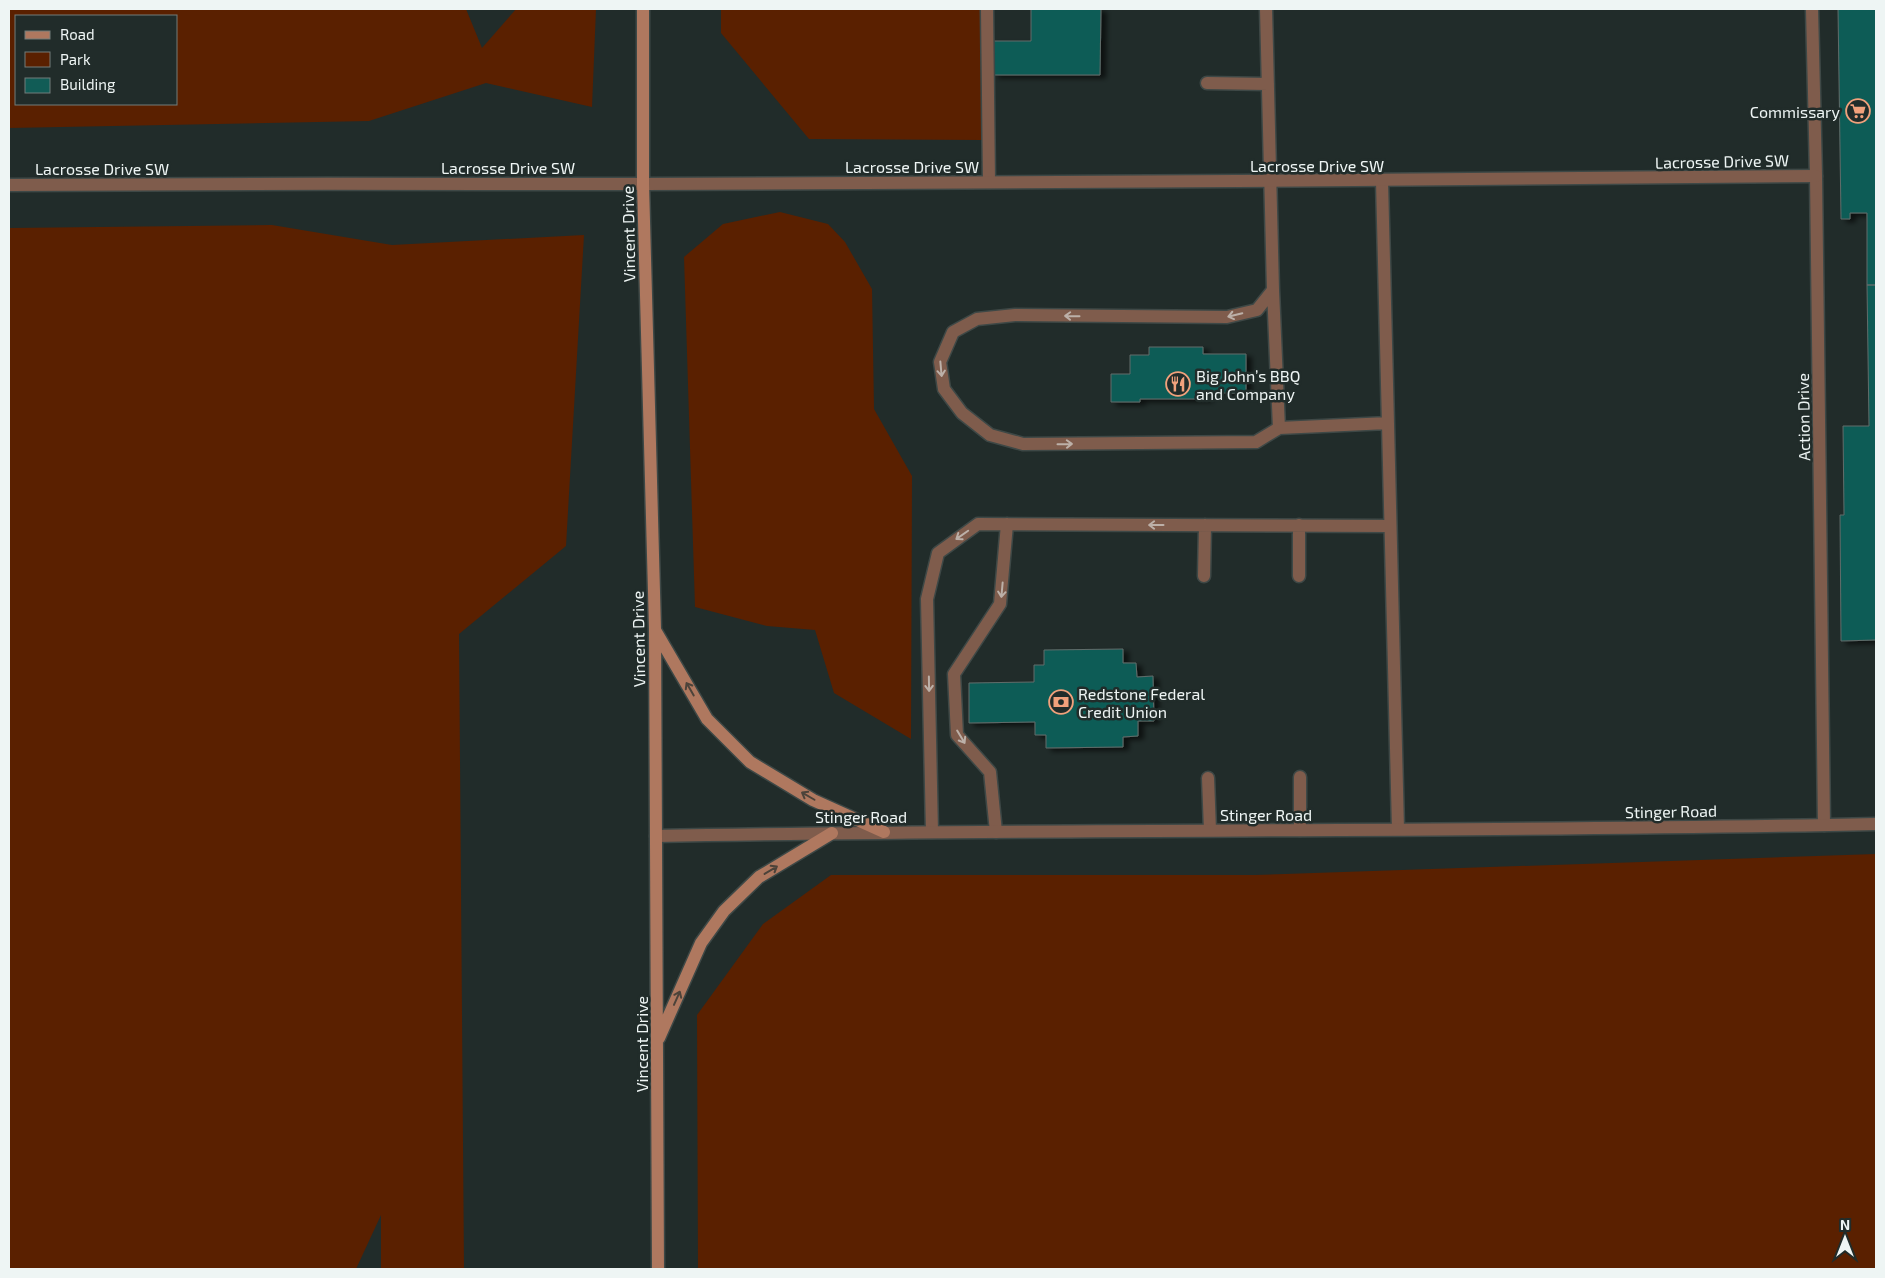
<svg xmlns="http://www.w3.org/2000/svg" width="1885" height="1278" font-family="'Exo 2',sans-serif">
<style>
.green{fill:#5a2000;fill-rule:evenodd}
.building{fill:#115c56;stroke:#606c6a;filter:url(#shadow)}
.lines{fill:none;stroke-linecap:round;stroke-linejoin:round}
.lane-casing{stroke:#3e4846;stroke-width:15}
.street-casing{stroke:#3e4846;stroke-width:15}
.secondary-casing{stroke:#3e4846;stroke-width:15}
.lane{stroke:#7f5c4c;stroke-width:12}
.street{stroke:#7f5c4c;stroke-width:12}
.secondary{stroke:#af785f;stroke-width:12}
.oneway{stroke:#bcb0a8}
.oneway2{stroke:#4c433a}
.labels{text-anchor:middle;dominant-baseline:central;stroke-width:5;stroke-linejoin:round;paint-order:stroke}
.poi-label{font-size:16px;fill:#eef5f4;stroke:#212c2a;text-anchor:start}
.street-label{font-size:16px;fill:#eef5f4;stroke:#212c2a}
</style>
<defs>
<filter id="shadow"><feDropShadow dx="5.5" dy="3" stdDeviation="2.5" flood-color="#0009"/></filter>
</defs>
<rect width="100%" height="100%" fill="#212c2a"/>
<path class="green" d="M9 9H466L482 48 516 9H596L592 107 486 83 369 121 9 128ZM16 16H176V104H16Z
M721 9H980L983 140 809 139 721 33Z
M780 212 828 224 845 242 872 289 874 409 912 476 911 739 834 693 815 630 767 626 695 607 684 257 723 224Z
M272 225 392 245 584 235 566 546 459 634 464 1269H381V1215L356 1269H9V228Z
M1876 854V1269H698L697 1015 763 924 831 875H1255Z"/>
<path class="building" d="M1031 9H1101L1100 75H993V41H1031Z
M1838 9H1876V285H1867V213H1850V219H1841Z
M1867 285H1876V640L1841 641 1840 515H1844L1843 426H1869Z
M1149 347H1203V354H1246V393H1207V399H1140V402H1111V374H1130V355H1149Z
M1123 649V663H1136L1137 677 1153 676 1154 721H1138V736L1123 737V747L1046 748V735H1035V722L969 723V683L1034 682V665H1044V650Z"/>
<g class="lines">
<g class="lane-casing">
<path id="lane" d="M987 9 989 182
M1266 9 1273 290 1279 428
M1812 9 1816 176 1824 825
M1207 83 1268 84
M1382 181 1398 829
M1273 290 1257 310 1227 317 1015 315 977 319 953 332 940 362 944 389 962 413 990 435 1023 444 1256 442 1279 428 1388 423
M1299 525V576
M1204 576 1205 525
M1300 777V830
M1208 778 1210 830
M932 832 927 599 938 553 978 524 1390 526
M996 832 990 772 957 735 954 674 1000 604 1007 524"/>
</g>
<g class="street-casing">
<path id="street" d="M9 185C221 183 433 184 645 184 1035 183 1426 180 1816 176
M656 836C1063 828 1470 833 1876 824"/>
</g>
<g class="secondary-casing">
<path id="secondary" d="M643 9V184L655 629 658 1269
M655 630 707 719 750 762 813 800 884 832
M659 1038 701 943 724 911 759 877 832 833"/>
</g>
<use href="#lane" class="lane"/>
<use href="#street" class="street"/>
<use href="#secondary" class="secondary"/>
</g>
<defs><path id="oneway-shaft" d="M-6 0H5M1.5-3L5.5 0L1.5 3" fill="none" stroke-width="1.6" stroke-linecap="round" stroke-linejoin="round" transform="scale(1.25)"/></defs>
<g class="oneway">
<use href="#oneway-shaft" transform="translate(1235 315) rotate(167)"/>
<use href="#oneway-shaft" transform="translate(1072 316) rotate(-179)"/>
<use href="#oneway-shaft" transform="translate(941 369) rotate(85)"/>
<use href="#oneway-shaft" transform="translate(1065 444) rotate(-1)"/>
<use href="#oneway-shaft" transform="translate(1156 525) rotate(-180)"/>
<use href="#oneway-shaft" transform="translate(962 535) rotate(145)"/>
<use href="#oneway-shaft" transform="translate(1002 590) rotate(95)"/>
<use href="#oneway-shaft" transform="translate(929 684) rotate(89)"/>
<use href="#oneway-shaft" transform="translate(961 737) rotate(59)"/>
</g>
<g class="oneway2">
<use href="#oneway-shaft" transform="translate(690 689) rotate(-120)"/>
<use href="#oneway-shaft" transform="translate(808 796) rotate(-150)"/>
<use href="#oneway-shaft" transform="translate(771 870) rotate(-31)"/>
<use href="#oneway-shaft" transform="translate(677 998) rotate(-66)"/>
</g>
<defs>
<g id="supermarket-ring" transform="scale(1.25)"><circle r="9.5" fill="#212c2a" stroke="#f1a17c" stroke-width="1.5"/><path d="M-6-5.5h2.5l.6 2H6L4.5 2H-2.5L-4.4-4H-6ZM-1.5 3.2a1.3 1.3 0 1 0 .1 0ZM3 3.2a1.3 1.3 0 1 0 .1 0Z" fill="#f1a17c"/></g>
<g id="restaurant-ring" transform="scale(1.25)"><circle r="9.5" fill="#212c2a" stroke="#f1a17c" stroke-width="1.5"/><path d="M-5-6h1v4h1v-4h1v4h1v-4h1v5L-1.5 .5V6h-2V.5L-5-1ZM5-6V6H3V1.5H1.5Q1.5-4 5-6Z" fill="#f1a17c"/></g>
<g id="bank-ring" transform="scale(1.25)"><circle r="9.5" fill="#212c2a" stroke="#f1a17c" stroke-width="1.5"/><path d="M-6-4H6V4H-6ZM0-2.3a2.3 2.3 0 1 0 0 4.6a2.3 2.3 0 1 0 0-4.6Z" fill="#f1a17c"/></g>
</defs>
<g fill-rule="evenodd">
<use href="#supermarket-ring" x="1858" y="111"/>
<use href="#restaurant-ring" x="1178" y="384"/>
<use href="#bank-ring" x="1061" y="702"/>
</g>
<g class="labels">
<g class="poi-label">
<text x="1840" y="111" text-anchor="end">Commissary</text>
<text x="1196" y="375">Big John’s BBQ<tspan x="1196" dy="18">and Company</tspan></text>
<text x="1078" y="693">Redstone Federal<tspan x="1078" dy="18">Credit Union</tspan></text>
</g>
<g class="street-label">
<text transform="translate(1722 161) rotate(-1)">Lacrosse Drive SW</text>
<text x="1317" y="165">Lacrosse Drive SW</text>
<text x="912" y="166">Lacrosse Drive SW</text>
<text x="508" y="167">Lacrosse Drive SW</text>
<text x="102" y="168">Lacrosse Drive SW</text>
<text transform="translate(628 234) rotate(-91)">Vincent Drive</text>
<text transform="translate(1803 417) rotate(-91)">Action Drive</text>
<text transform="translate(638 639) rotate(-91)">Vincent Drive</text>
<text transform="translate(1671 811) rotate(-1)">Stinger Road</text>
<text x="1266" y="814">Stinger Road</text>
<text x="861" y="816">Stinger Road</text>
<text transform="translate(641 1044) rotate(-90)">Vincent Drive</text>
</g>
</g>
<rect width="1885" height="1278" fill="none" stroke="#eef5f4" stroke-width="20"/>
<rect x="15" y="15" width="162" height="90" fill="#212c2a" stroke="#737c7b"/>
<rect x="25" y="31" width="25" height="8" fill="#af785f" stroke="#737c7b"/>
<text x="60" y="40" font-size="15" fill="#eef5f4">Road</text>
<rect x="25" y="52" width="25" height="15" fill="#5a2000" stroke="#737c7b"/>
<text x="60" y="65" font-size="15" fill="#eef5f4">Park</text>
<rect x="25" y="78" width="25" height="15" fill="#115c56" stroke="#737c7b"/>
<text x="60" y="90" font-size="15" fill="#eef5f4">Building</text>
<g transform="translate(1845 1238)" stroke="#212c2a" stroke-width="4" paint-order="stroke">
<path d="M0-4L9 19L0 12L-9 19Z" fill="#eef5f4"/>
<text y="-8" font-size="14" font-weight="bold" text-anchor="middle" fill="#eef5f4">N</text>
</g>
</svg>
